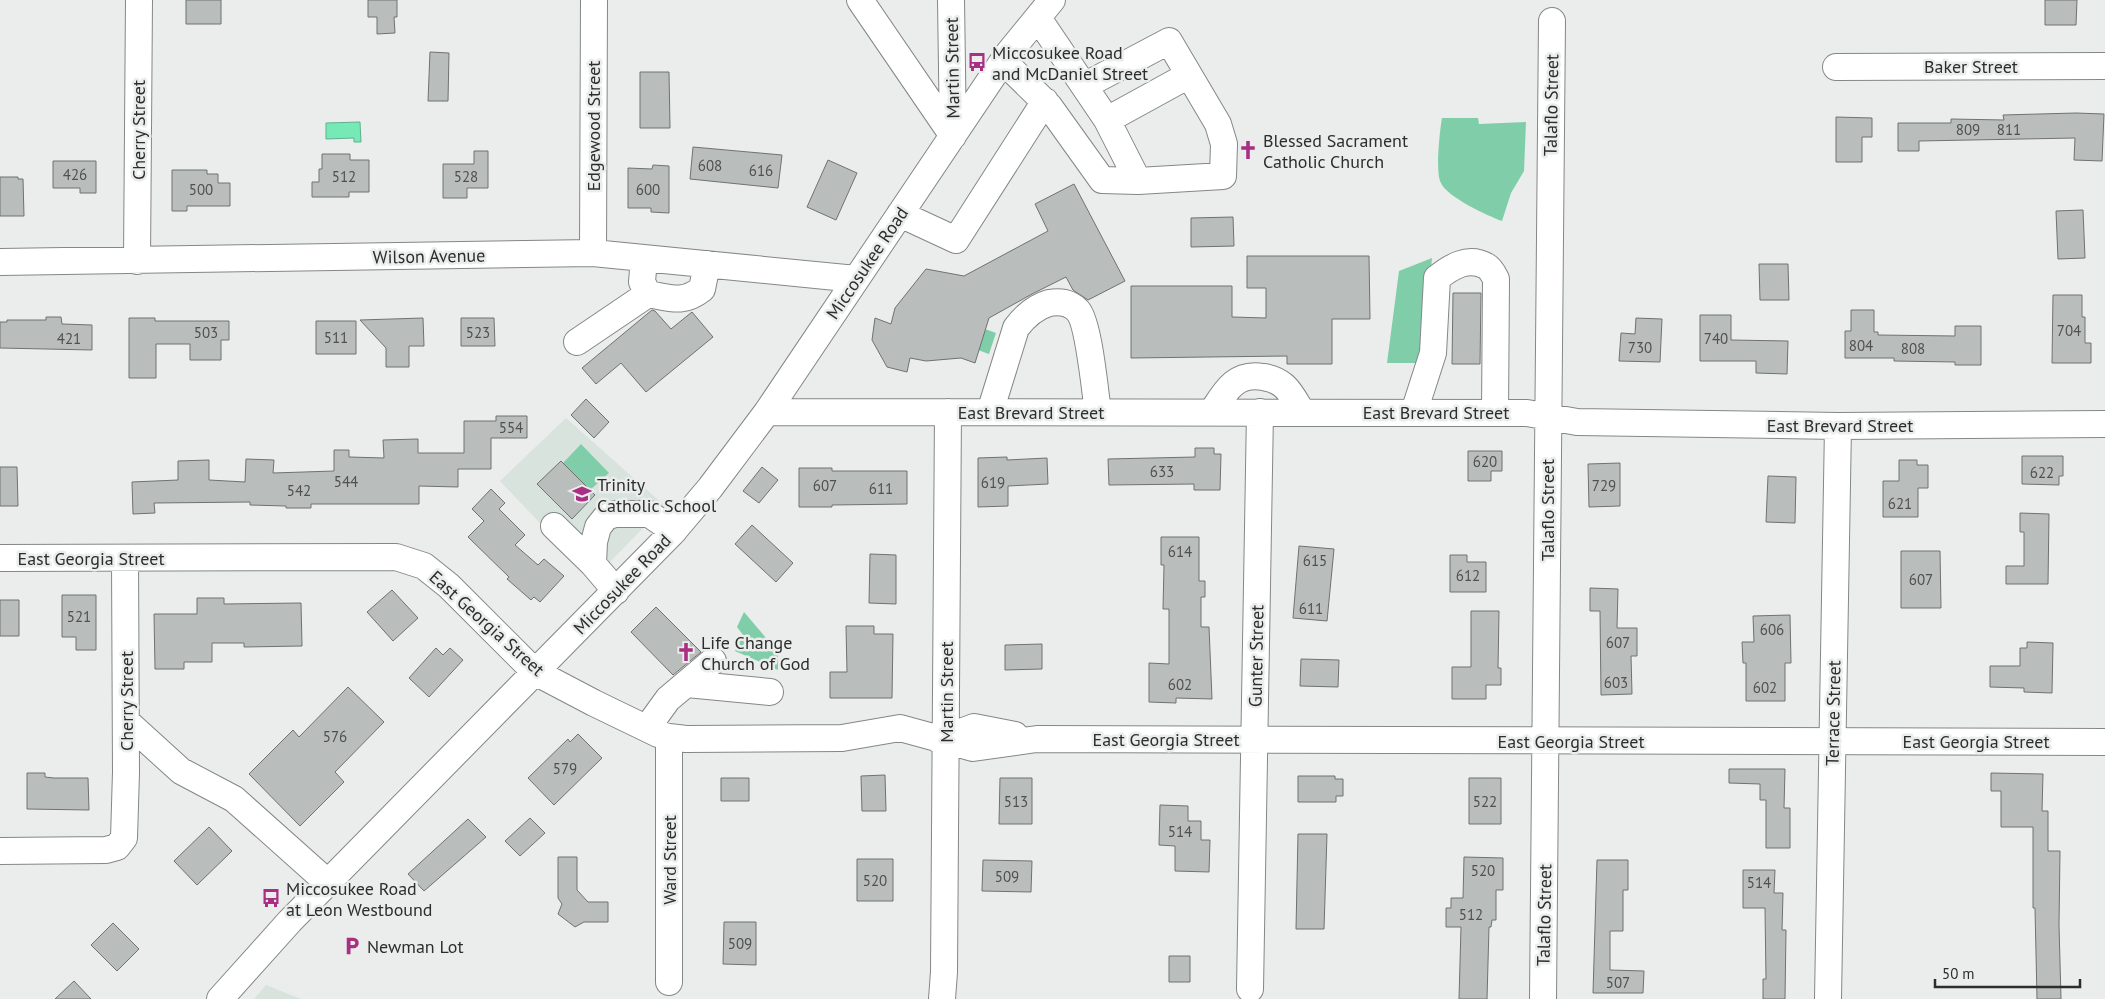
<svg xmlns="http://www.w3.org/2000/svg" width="2105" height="999" font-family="'PT Sans',sans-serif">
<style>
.built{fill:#d8e3dd}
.green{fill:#7fcea9}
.water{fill:#76e9b7;stroke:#60b18e}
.building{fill:#b9bdbb;stroke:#6f7270}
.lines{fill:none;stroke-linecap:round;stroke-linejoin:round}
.minor-casing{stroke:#848786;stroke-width:28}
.minor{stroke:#fff;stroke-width:26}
.labels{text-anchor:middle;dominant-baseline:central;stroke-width:5;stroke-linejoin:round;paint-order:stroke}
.number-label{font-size:15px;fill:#4f5150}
.poi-label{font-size:18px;fill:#2c2d2d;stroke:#eaedeb;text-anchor:start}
.street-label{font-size:18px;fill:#2c2d2d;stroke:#eaedeb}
</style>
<rect width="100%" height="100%" fill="#eaedeb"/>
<path class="built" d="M566 418 665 506 593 579 500 481Z
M266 985 301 999H254Z"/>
<path class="green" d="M1442 118H1478L1479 124 1526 122 1524 171 1511 193 1502 221C1488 216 1447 197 1441 183 1435 173 1440 130 1442 118Z
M1432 258 1422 363H1387L1399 271Z
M985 329 996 333 989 354 978 350Z
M581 444 609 473 590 490 563 463Z
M744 612 778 652V670L735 651 743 635 737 627Z"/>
<path class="water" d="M360 122 361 142H354V138L326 139V123Z"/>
<path class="building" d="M186 0H221V24H186Z
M368 0H397V17H394L395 33 377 34V17H368Z
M2045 0H2077L2076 25H2045Z
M430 52 449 53 448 101H428Z
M640 72H669L670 128H640Z
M2076 113 2104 114 2102 161 2074 160 2075 138 1919 141V151H1898V123H1951V119L2004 120 2003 115Z
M1836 117 1872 118V137H1862V162H1836Z
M693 147 782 155 778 188 690 179Z
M474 151H488V188H467V198H443V164H474Z
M322 154H350V160H369V192H349V197H312V182H319V169H322Z
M828 160 857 173 836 220 807 207Z
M53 161H96V193H80V188H53Z
M653 165 669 166V213L651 212V208H628V168L652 169Z
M172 170H207V174H218V183H230V206H187V211H172Z
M0 177H18V179H23L24 216H0Z
M1074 184 1125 281 1088 300 1073 290 1066 277 1032 294 989 318 975 363 961 358 926 361 910 358 907 372 887 367 872 340 875 318 891 324 895 308 926 269 964 276 1048 231 1035 204Z
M2083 210 2085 258 2058 259 2056 211Z
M1233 217 1234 246 1191 247V218Z
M1247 256H1369L1370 319H1332V364H1287V356L1131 358V286H1232V317L1266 318V288H1247Z
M1759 264H1788L1789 300H1760Z
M1453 293H1481L1480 364H1452Z
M2053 295H2082V317H2085V343H2091V363H2052Z
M652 310 655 311 671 329 692 312 713 337 646 392 621 363 596 384 582 368Z
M1851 310H1874V332H1878V335L1955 336V326H1981V365H1955V362L1894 361V358H1845V331H1851Z
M1700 315H1731V340L1788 341 1787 374 1756 373V361H1700Z
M46 317H61L62 324 92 325V350L0 348V322H7V320H46Z
M129 318H155V321H229V340H221V360H190V344H156V378H129Z
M423 318 424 346H409V367H386V348L360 320Z
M461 318H494L495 346H461Z
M1636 318 1662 319 1660 362 1619 361 1621 333 1635 334Z
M316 321H356V354H316Z
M586 399 609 422 594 438 571 415Z
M496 416H527V438H491V469H458V487L419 486V504H311V508H286V506L250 505V502L154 503 155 513 133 514 132 482 178 480V461L209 460V480L245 482 246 459 274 460 273 473 334 471V450H349V457L384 458 383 440 418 439V453H464V421H496Z
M1195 448H1214V454H1221L1220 490H1194V484L1109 485 1108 459 1195 457Z
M1468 451H1502V471H1491V481H1468Z
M2022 456H2063V476H2059V485L2022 484Z
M1007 457V460L1047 458 1048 484 1008 486V506L978 507V458Z
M1899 460H1917V465H1928V488H1918V517H1883V481H1899Z
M561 461 595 495 572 519 537 484Z
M1620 463V506L1589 507 1588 464Z
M0 467H17L18 506H0Z
M762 467 778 480 759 503 743 491Z
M799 468H832V471H907V504L832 505V507H799Z
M1768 476 1796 477 1795 523 1766 522Z
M491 489 505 503 499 509 525 535 515 545 538 565 544 559 564 576 540 602 534 597 531 600 507 579 509 577 468 537 484 521 472 509Z
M2020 513 2049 514 2048 584H2006V566H2024V532H2020Z
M752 525 793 563 776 582 735 544Z
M1161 537H1199V581H1205V597H1201V627H1209L1212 699 1176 698V703L1149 702V663L1169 664V609H1163L1164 565H1161Z
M1299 546 1334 549 1327 621 1293 618Z
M1901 551H1940L1941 608H1901Z
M870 554 896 555V604L869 603Z
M1450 555H1467V562H1486V592H1450Z
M1590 588 1618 589 1617 628H1637V656H1631L1632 694 1601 695 1600 611H1590Z
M392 590 418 618 393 641 367 612Z
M62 595H96V650H76V637H62Z
M197 598H224V604L301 603 302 646 244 647V643H212V662H184V669H155L154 614H197Z
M0 600H19V636H0Z
M656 607 701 652 673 675 631 632Z
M1471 611H1499L1498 668H1501V685H1486V699H1452V667H1471Z
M1790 615 1791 663H1785V701H1746V663H1743L1742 642H1754L1753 616Z
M846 626H874V634H893L892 698H830V672H847Z
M2027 642 2053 643 2052 693 2024 692V688L1990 687V666H2020V648H2027Z
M1042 644V669L1005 670V645Z
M436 648 443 655 450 648 463 660 429 697 409 678Z
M1301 659 1339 660 1338 687 1300 686Z
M348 687 384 722 335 772 344 782 300 826 249 774 293 730 299 737Z
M578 734 602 758 554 805 528 778 568 739 570 742Z
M1729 769H1785L1784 808H1790V848H1766V800H1760V784L1729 783Z
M27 773H45V777L54 778H88L89 810 27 809Z
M1991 773 2043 774 2042 811H2048V851H2060L2059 925 2061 999H2037L2035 908H2033V827H2001V791H1991Z
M885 775 886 811H862L861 776Z
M1298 776H1335V779H1343V796H1336V802H1298Z
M721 778H749V801H721Z
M1000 778H1032V824H999Z
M1469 778H1501V824H1469Z
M1160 805 1188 806V821H1201V840H1210L1209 872 1175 871V846L1159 845Z
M530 818 545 833 520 856 505 841Z
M468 819 486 837 424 891 408 874Z
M209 827 232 851 197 885 174 861Z
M1298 834H1327L1324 929H1296Z
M558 857H577V890L588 902H608V922H584L575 927 558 914 562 904 558 898Z
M1464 857 1503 858V890H1496V920H1492L1491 927H1489L1487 999H1459L1461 927H1446V908H1451V898H1463Z
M857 859H893V901H857Z
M983 860 1032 861 1031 892 982 891Z
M1597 860H1628V890H1623V931H1610V970L1644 971 1643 993H1593Z
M1743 870H1775L1774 893H1783L1782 930H1786L1785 999H1763V979H1766L1765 908H1743Z
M724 922H756V965L723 964Z
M113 923 139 949 117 971 91 945Z
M1169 956H1190V982H1169Z
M74 981 91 999H55Z"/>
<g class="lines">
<g class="minor-casing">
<path id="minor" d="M860 0 953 136
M951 0 953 136
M1038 18 1107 120 1138 181
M1003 61 1049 106 1102 180 1138 181 1223 176 1224 144 1218 124 1169 41 1084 86
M1836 67 2105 66
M1107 120 1189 75
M900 214 956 240 1045 101
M593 253 594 0
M644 258 642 282 648 294C671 298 683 304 702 289L707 264
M137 261 139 0
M0 262 593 253 856 279
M577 342 648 294
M767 412 1527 413 1577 422 1838 426 2105 424
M990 412 1016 328C1025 316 1035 307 1049 303 1060 301 1070 302 1078 311 1089 324 1095 392 1098 412
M1212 412C1225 392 1235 372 1263 377 1271 378 1277 380 1284 386 1291 392 1297 404 1302 412
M1414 412 1433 353 1437 278C1451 267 1468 256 1486 266 1490 268 1494 275 1496 279L1495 413
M554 526 593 564
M0 558 396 557 424 566 449 586 535 672 594 703 658 734 669 737 686 739 842 738 900 728 973 748 1037 739 2105 742
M616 591 593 564 594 542 598 527 606 517 615 514H649L674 531
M687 684 770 692
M126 721 181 771 234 799 327 882
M647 728 668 699 713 661
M939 740 974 727 1015 735
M0 851 106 850 117 847 124 838 126 772 125 558
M669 982V737
M1250 989 1260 412
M220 999 290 921 671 534 710 488 767 412 1007 55 1052 0
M942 999 944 972 948 412
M1543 999 1552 21
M1828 999 1838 426"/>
</g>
<use href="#minor" class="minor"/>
</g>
<defs>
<g id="bus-bare" transform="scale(1.5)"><path d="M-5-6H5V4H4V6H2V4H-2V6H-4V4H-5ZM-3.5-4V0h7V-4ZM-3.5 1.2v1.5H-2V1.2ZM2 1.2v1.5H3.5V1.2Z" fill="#a92f83" stroke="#eaedeb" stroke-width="2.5" paint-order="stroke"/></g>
<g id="church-bare" transform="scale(1.5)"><path d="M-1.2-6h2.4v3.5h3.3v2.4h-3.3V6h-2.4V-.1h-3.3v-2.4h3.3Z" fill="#a92f83" stroke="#eaedeb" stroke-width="2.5" paint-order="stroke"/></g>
<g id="school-bare" transform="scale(1.5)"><path d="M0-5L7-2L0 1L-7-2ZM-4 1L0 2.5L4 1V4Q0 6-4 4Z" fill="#a92f83" stroke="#eaedeb" stroke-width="2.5" paint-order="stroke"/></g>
<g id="parking-bare" transform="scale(1.5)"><path d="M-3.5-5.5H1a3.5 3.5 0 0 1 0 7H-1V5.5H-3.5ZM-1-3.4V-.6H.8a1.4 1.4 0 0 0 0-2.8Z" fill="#a92f83" stroke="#eaedeb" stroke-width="2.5" paint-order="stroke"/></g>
</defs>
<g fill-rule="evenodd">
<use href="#bus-bare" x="977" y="62"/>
<use href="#church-bare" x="1248" y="150"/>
<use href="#school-bare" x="582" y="494"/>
<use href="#church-bare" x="686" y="652"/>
<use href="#bus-bare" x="271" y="898"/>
<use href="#parking-bare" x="352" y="946"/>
</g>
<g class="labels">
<g class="number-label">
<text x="1968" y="129">809</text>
<text x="2009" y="129">811</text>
<text x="710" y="165">608</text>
<text x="761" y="170">616</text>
<text x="75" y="174">426</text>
<text x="344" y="176">512</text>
<text x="466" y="176">528</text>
<text x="201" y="189">500</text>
<text x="648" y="189">600</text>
<text x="2069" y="330">704</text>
<text x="206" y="332">503</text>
<text x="478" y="332">523</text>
<text x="336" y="337">511</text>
<text x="69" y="338">421</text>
<text x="1716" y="338">740</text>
<text x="1861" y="345">804</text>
<text x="1640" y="347">730</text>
<text x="1913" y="348">808</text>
<text x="511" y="427">554</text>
<text x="1485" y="461">620</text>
<text x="1162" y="471">633</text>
<text x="2042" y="472">622</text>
<text x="346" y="481">544</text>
<text x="993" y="482">619</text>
<text x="825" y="485">607</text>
<text x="1604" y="485">729</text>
<text x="881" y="488">611</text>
<text x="299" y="490">542</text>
<text x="1900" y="503">621</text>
<text x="1180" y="551">614</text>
<text x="1315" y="560">615</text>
<text x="1468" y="575">612</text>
<text x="1921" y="579">607</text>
<text x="1311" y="608">611</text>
<text x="79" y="616">521</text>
<text x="1772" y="629">606</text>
<text x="1618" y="642">607</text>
<text x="1616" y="682">603</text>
<text x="1180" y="684">602</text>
<text x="1765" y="687">602</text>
<text x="335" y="736">576</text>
<text x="565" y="768">579</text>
<text x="1016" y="801">513</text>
<text x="1485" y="801">522</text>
<text x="1180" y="831">514</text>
<text x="1483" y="870">520</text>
<text x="1007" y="876">509</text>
<text x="875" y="880">520</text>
<text x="1759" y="882">514</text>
<text x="1471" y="914">512</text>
<text x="740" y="943">509</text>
<text x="1618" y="982">507</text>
</g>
<g class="poi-label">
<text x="992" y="52">Miccosukee Road<tspan x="992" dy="21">and McDaniel Street</tspan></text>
<text x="1263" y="140">Blessed Sacrament<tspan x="1263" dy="21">Catholic Church</tspan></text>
<text x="597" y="484">Trinity<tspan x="597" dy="21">Catholic School</tspan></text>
<text x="701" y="642">Life Change<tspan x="701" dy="21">Church of God</tspan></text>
<text x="286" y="888">Miccosukee Road<tspan x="286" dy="21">at Leon Westbound</tspan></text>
<text x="367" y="946">Newman Lot</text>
</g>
<g class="street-label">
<text x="1971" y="66">Baker Street</text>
<text transform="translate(952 68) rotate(-91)">Martin Street</text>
<text transform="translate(1551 105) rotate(-89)">Talaflo Street</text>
<text transform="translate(593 126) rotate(-90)">Edgewood Street</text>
<text transform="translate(138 130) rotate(-90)">Cherry Street</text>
<text transform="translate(429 256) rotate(-1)">Wilson Avenue</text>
<text transform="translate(867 263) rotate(-56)">Miccosukee Road</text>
<text x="1031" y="412">East Brevard Street</text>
<text x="1436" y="412">East Brevard Street</text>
<text x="1840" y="425">East Brevard Street</text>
<text transform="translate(1547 510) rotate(-90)">Talaflo Street</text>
<text x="91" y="558">East Georgia Street</text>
<text transform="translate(622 584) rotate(-46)">Miccosukee Road</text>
<text transform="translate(487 623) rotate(42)">East Georgia Street</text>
<text transform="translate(1256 656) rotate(-89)">Gunter Street</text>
<text transform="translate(946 692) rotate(-90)">Martin Street</text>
<text transform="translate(126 701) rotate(-90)">Cherry Street</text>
<text transform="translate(1833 713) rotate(-89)">Terrace Street</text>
<text x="1166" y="739">East Georgia Street</text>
<text x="1571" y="741">East Georgia Street</text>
<text x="1976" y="741">East Georgia Street</text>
<text transform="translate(669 860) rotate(-90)">Ward Street</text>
<text transform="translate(1544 915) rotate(-89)">Talaflo Street</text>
</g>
</g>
<path d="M1935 979v8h145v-8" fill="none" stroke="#2c2d2d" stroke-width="2.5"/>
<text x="1942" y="979" font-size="15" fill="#2c2d2d" stroke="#eaedeb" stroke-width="4" paint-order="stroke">50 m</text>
</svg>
